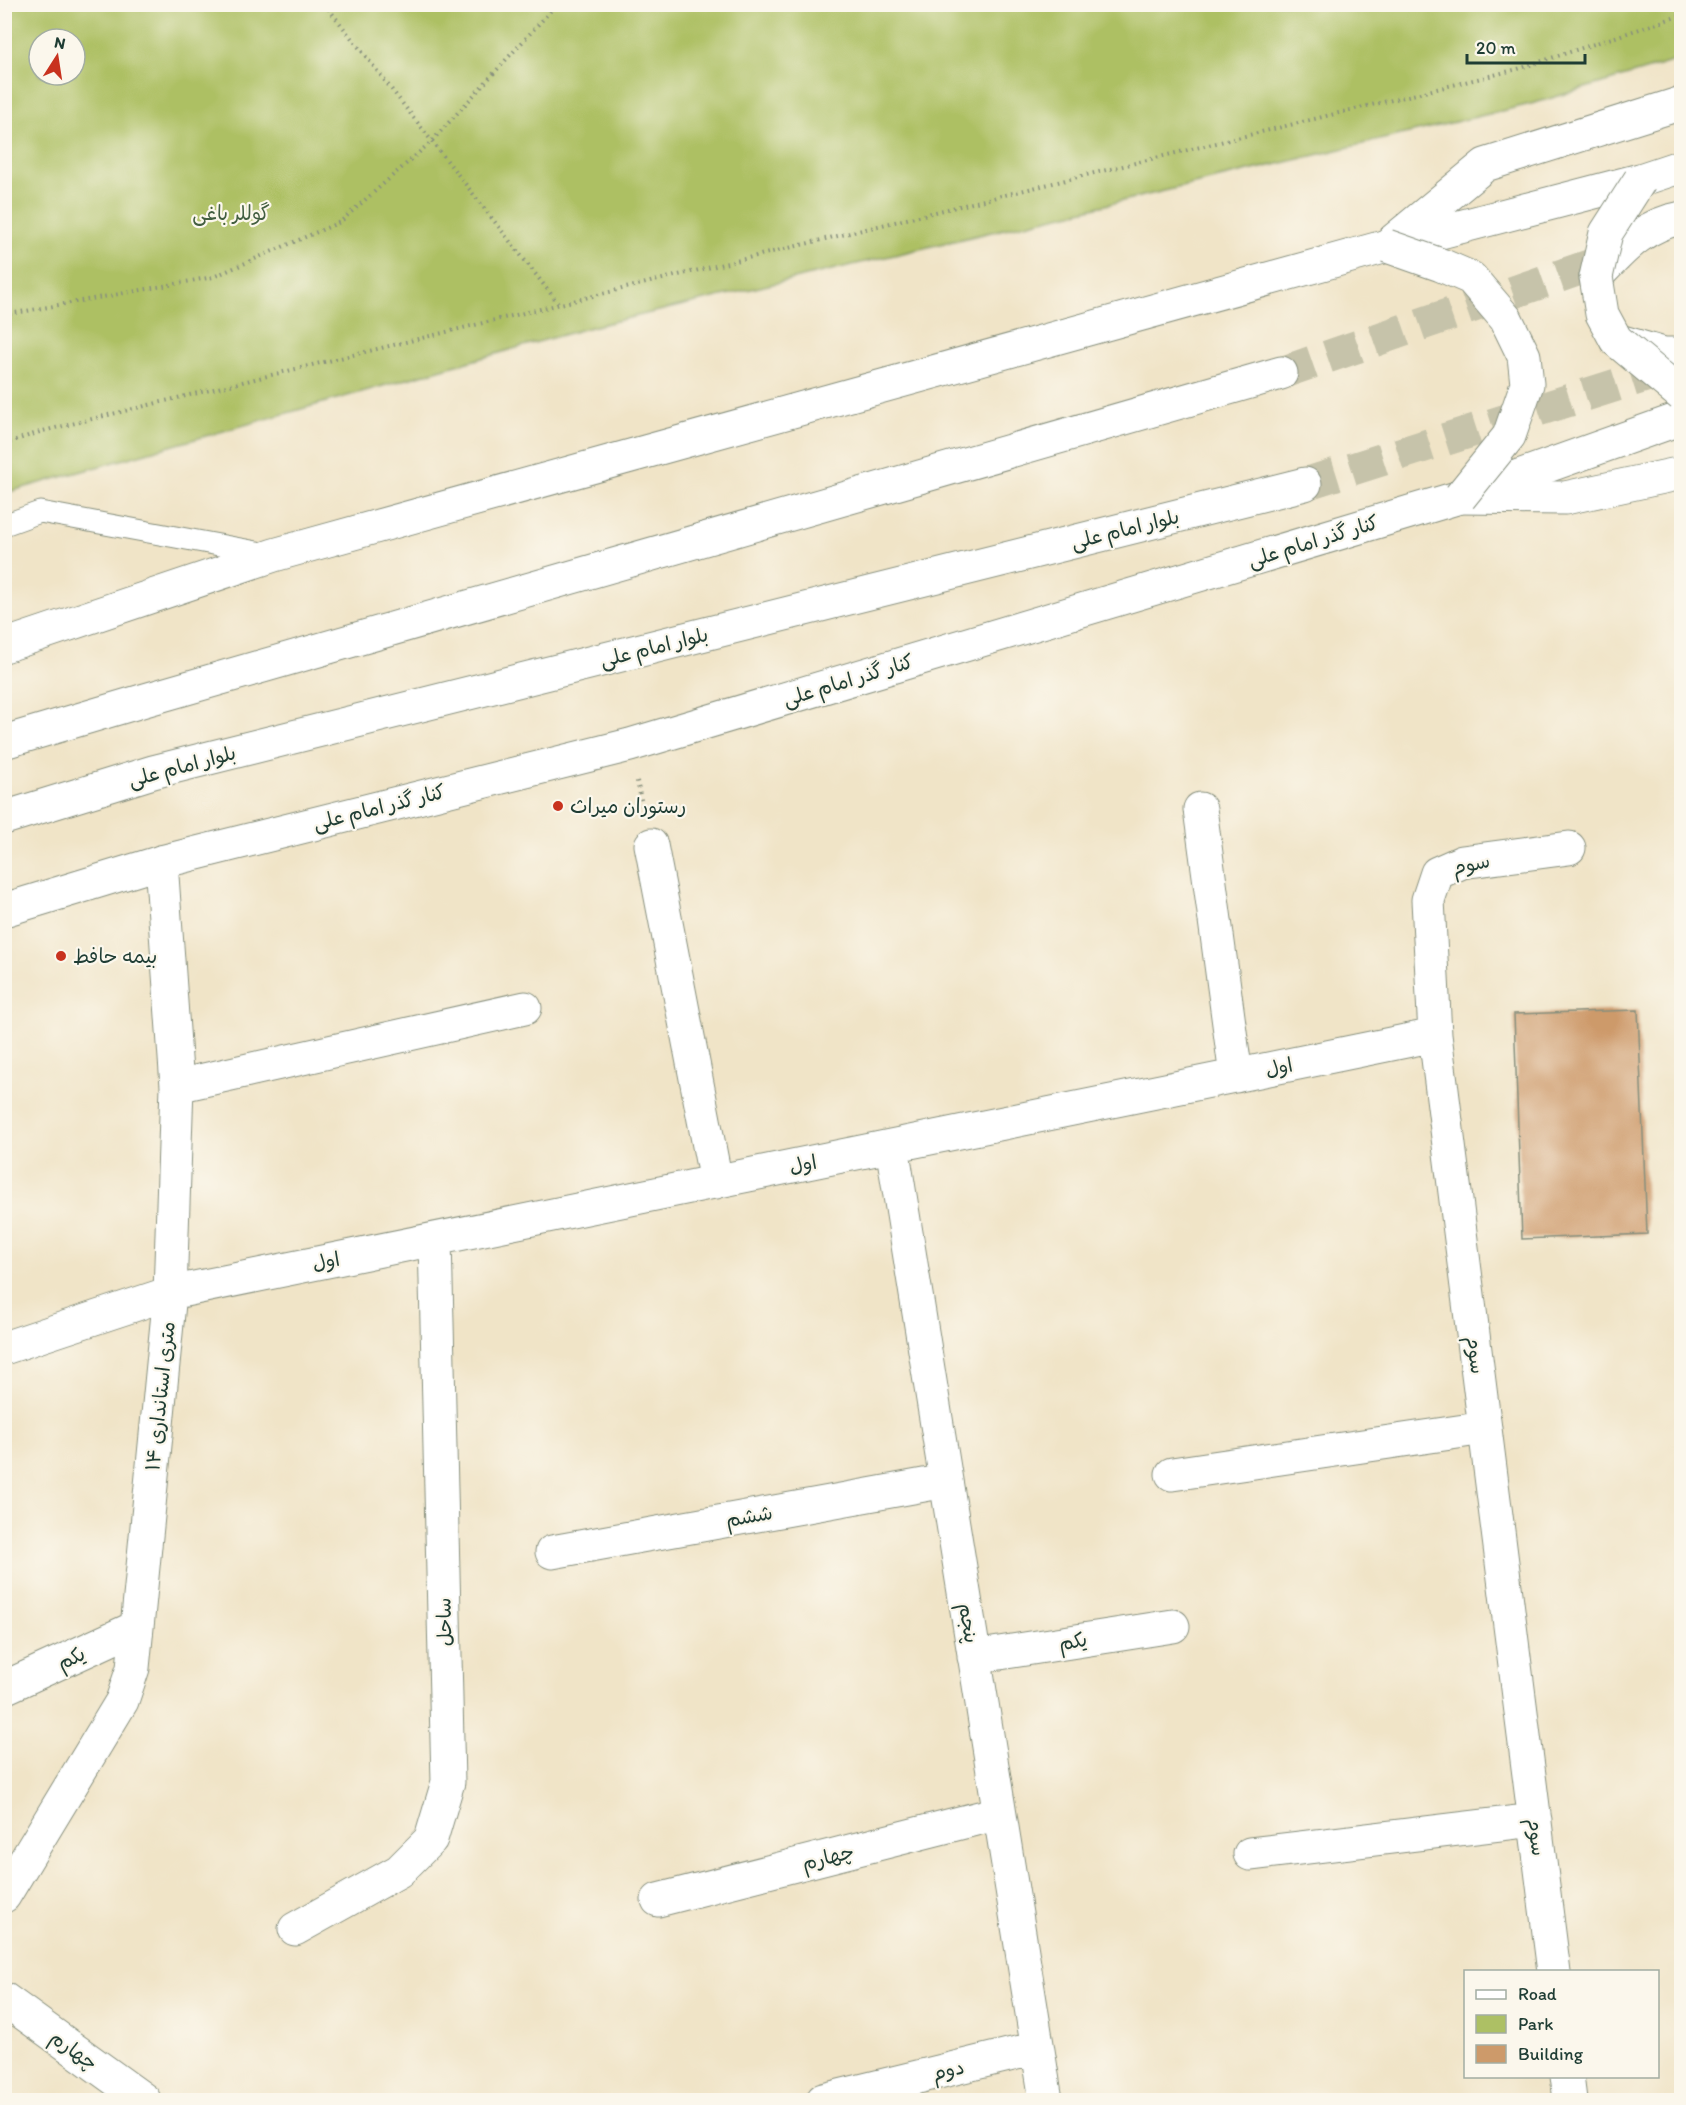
<svg xmlns="http://www.w3.org/2000/svg" width="1686" height="2105" font-family="Itim,'Playpen Sans Arabic',sans-serif">
<style>
.green{fill:#adc064;stroke:#667e4c;stroke-width:1.5;fill-rule:evenodd}
.building{fill:#cd9a6a}
.lines{fill:none;stroke-linecap:round;stroke-linejoin:round}
.highway-tunnel{stroke:#c6c3aa;stroke-width:33;stroke-dasharray:33 16;stroke-linecap:butt}
.lane-casing{stroke:#88907e;stroke-width:23}
.street-casing{stroke:#88907e;stroke-width:35}
.secondary-casing{stroke:#88907e;stroke-width:35}
.primary-casing{stroke:#88907e;stroke-width:35}
.highway-casing{stroke:#88907e;stroke-width:35}
.path{stroke:#88907e;stroke-width:4;stroke-dasharray:1.5 4.5;stroke-linecap:butt}
.lane{stroke:#fff;stroke-width:21}
.street{stroke:#fff;stroke-width:33}
.secondary{stroke:#fff;stroke-width:33}
.primary{stroke:#fff;stroke-width:33}
.highway{stroke:#fff;stroke-width:33}
.secondary-bridge-casing{stroke:#88907e;stroke-width:35;stroke-linecap:butt}
.secondary-bridge{stroke:#fff;stroke-width:33}
.poi-dot{fill:#c8321e;stroke:#fbf7ec;stroke-width:2}
.labels{text-anchor:middle;dominant-baseline:central;stroke-width:4.5;stroke-linejoin:round;paint-order:stroke}
.park-label{font-size:20px;fill:#425e40;stroke:#fbf7ec}
.street-label{font-size:20px;fill:#1f3d34;stroke:#fbf7ec}
.poi-label{font-size:20px;fill:#1f3d34;stroke:#fbf7ec;text-anchor:start}
</style>
<rect width="100%" height="100%" fill="#fbf7ec"/>
<filter id="ink" filterUnits="userSpaceOnUse"><feTurbulence type="fractalNoise" baseFrequency=".0167" numOctaves="2"/><feDisplacementMap in="SourceGraphic" scale="12" xChannelSelector="R" yChannelSelector="G"/><feConvolveMatrix kernelMatrix="1 2 1 2 8 2 1 2 1" color-interpolation-filters="sRGB"/></filter>
<filter id="wash" filterUnits="userSpaceOnUse"><feTurbulence type="fractalNoise" baseFrequency=".008" numOctaves="4" result="noise"/><feDisplacementMap in="SourceGraphic" scale="24" xChannelSelector="R" yChannelSelector="G"/><feGaussianBlur stdDeviation="1.35" result="paint"/><feColorMatrix in="noise" values="0 0 0 0 0 0 0 0 0 0 0 0 0 0 0 0 0 1.4 0 .05"/><feComposite in="paint" operator="in"/></filter>
<g filter="url(#wash)">
<rect width="100%" height="100%" fill="#f0e4c7"/>
<path class="green" d="M5 4H1681L1682 59 1535 103 591 327 5 493ZM39 39H75V75H39Z"/>
<g id="blocks">
<path class="building" d="M1638 1010 1647 1234 1522 1239 1514 1014Z"/>
</g>
</g>
<g filter="url(#ink)">
<use href="#blocks" fill-opacity="0" stroke="#88907e" stroke-width="1.5"/>
<g class="lines">
<path class="highway-tunnel" d="M1281 373 1623 254
M1305 484 1680 365"/>
<g class="lane-casing">
<path id="lane" d="M4 525 40 512 268 554"/>
</g>
<g class="street-casing">
<path id="street" d="M1200 809 1236 1076
M651 845 716 1182
M177 1086 525 1008
M892 1146 1046 2100
M4 1348 170 1293 1435 1035
M1172 1474 1485 1428
M552 1552 946 1481
M974 1657 1173 1626
M4 1688 137 1627
M1250 1854 1535 1820
M4 1896 122 1701 133 1668 170 1293 177 1086 161 862
M658 1900 999 1813
M295 1929 399 1871 431 1839 448 1782 435 1239
M1554 1972 1435 1035 1428 900 1437 873 1462 862 1569 848
M4 1999 144 2100
M1567 2076 1570 2100
M823 2100 1037 2048"/>
</g>
<g class="secondary-casing">
<path id="secondary" d="M4 646 274 555 1387 246 1640 180 1682 166
M4 910 161 862 630 745 1460 497 1682 418"/>
</g>
<g class="primary-casing">
<path id="primary" d="M1387 246 1485 165 1682 103
M1596 277C1622 250 1642 225 1682 218
M1616 340 1664 354H1682
M1460 497 1565 498 1682 473"/>
</g>
<g class="highway-casing">
<path id="highway" d="M4 742 145 700 1281 373
M4 818 153 772 1305 484"/>
</g>
<path class="path" d="M325 4 558 303
M4 315 213 277 340 222 431 142 557 4
M4 444 43 431 1518 69 1682 15
M637 781 643 809"/>
<use href="#lane" class="lane"/>
<use href="#street" class="street"/>
<use href="#secondary" class="secondary"/>
<use href="#primary" class="primary"/>
<use href="#highway" class="highway"/>
<g class="secondary-bridge-casing">
<path id="secondary-bridge" d="M1640 180 1606 233 1596 277 1602 314 1616 340 1682 395
M1387 246 1441 265 1471 278 1506 319 1524 356 1527 384 1509 436 1460 497"/>
</g>
<use href="#secondary-bridge" class="secondary-bridge"/>
</g>
</g>
<g class="poi-dot">
<circle cx="558" cy="806" r="6"/>
<circle cx="61" cy="956" r="6"/>
</g>
<g class="labels">
<g class="park-label">
<text x="231" y="213">گوللر باغی</text>
</g>
<g class="street-label">
<text transform="translate(1125 529) rotate(-14)">بلوار امام علی</text>
<text transform="translate(1313 541) rotate(-17)">کنار گذر امام علی</text>
<text transform="translate(654 647) rotate(-14)">بلوار امام علی</text>
<text transform="translate(848 680) rotate(-17)">کنار گذر امام علی</text>
<text transform="translate(182 766) rotate(-15)">بلوار امام علی</text>
<text transform="translate(379 807) rotate(-14)">کنار گذر امام علی</text>
<text transform="translate(1471 864) rotate(-13)">سوم</text>
<text transform="translate(1279 1067) rotate(-12)">اول</text>
<text transform="translate(803 1164) rotate(-11)">اول</text>
<text transform="translate(326 1261) rotate(-11)">اول</text>
<text transform="translate(1476 1355) rotate(83)">سوم</text>
<text transform="translate(160 1396) rotate(-84)">۱۴ متری استانداری</text>
<text transform="translate(749 1516) rotate(-10)">ششم</text>
<text transform="translate(444 1622) rotate(-91)">ساحل</text>
<text transform="translate(969 1623) rotate(81)">پنجم</text>
<text transform="translate(1073 1641) rotate(-9)">یکم</text>
<text transform="translate(71 1658) rotate(-25)">یکم</text>
<text transform="translate(1537 1837) rotate(83)">سوم</text>
<text transform="translate(828 1857) rotate(-14)">چهارم</text>
<text transform="translate(74 2050) rotate(36)">چهارم</text>
<text transform="translate(948 2070) rotate(-14)">دوم</text>
</g>
<g class="poi-label">
<text x="570" y="806">رستوران میراث</text>
<text x="73" y="956">بیمه حافط</text>
</g>
</g>
<rect width="1686" height="2105" fill="none" stroke="#fbf7ec" stroke-width="24"/>
<rect x="1464" y="1970" width="195" height="108" fill="#fbf7ec" stroke="#a3ada2" stroke-width="1.5"/>
<rect x="1476" y="1990" width="30" height="9" fill="#ffffff" stroke="#a3ada2" stroke-width="1.5"/>
<text x="1518" y="2000" font-size="18" fill="#1f3d34">Road</text>
<rect x="1476" y="2015" width="30" height="18" fill="#adc064" stroke="#a3ada2" stroke-width="1.5"/>
<text x="1518" y="2030" font-size="18" fill="#1f3d34">Park</text>
<rect x="1476" y="2045" width="30" height="18" fill="#cd9a6a" stroke="#a3ada2" stroke-width="1.5"/>
<text x="1518" y="2060" font-size="18" fill="#1f3d34">Building</text>
<g transform="translate(57 57) rotate(12)"><circle r="28" fill="#fbf7ec" stroke="#a3ada2" stroke-width="1.5"/>
<path d="M0-4.5L10 22L0 15L-10 22Z" fill="#c8321e"/>
<text y="-9" font-size="16" font-weight="bold" text-anchor="middle" fill="#1f3d34">N</text>
</g>
<path d="M1467 54v9h118v-9" fill="none" stroke="#1f3d34" stroke-width="3"/>
<text x="1476" y="54" font-size="18" fill="#1f3d34" stroke="#fbf7ec" stroke-width="4.5" paint-order="stroke">20 m</text>
</svg>
